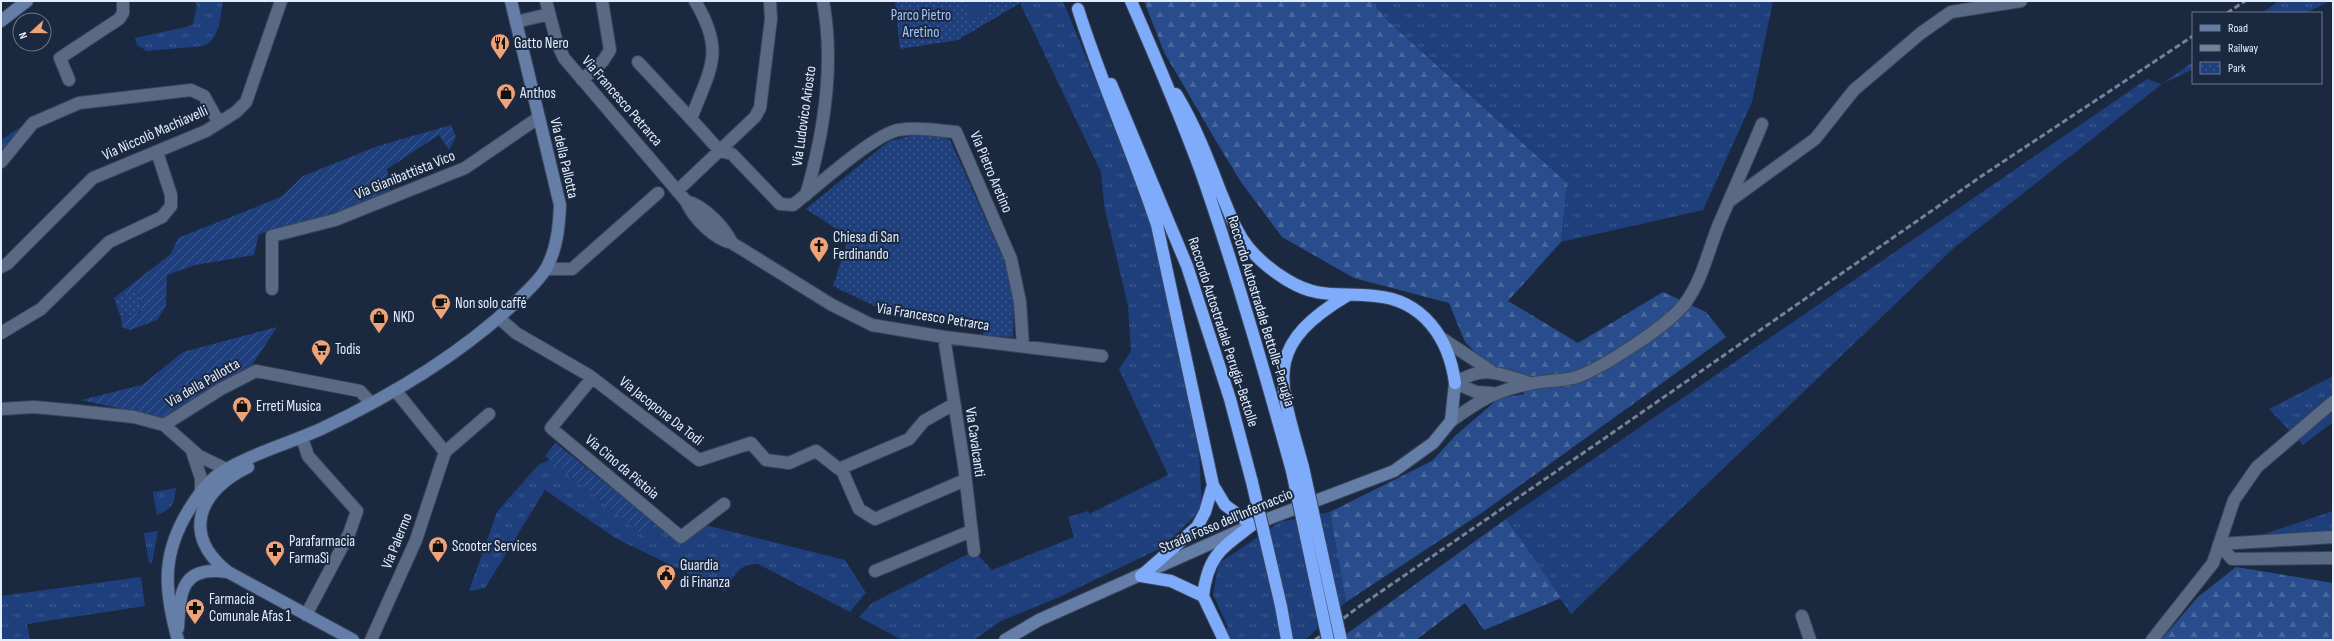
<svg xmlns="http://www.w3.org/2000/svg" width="2334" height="641" font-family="'Sofia Sans Condensed',sans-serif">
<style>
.grass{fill:url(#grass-tufts)}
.forest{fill:url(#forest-firs)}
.park{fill:url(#park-dots)}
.garden{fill:url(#garden-furrows)}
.pitch{fill:#1e3f7b}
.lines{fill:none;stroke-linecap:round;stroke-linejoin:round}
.street-casing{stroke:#3b465a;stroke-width:14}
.secondary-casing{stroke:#3b465a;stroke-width:14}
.highway-casing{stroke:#3b465a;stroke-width:14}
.street{stroke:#5a6a85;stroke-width:12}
.secondary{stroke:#657ea8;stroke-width:12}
.highway{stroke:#7eacfb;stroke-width:12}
.rail{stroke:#768296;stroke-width:3;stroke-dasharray:6 3;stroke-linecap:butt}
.highway-bridge-casing{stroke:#3b465a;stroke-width:14;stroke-linecap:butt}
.highway-bridge{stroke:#7eacfb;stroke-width:12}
.labels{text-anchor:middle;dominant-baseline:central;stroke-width:4;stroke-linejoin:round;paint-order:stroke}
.park-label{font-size:15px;fill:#a5c5fc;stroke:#1b2940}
.poi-label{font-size:15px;fill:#e4edfd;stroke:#1b2940;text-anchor:start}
.street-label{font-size:15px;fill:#e4edfd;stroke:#1b2940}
</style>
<defs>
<pattern id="grass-tufts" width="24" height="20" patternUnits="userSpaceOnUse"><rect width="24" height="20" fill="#1e3f7b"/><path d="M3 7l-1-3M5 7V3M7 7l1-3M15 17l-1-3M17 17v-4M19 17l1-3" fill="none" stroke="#3f5b8f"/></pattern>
<pattern id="forest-firs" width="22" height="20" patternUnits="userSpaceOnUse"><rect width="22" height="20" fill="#294d8c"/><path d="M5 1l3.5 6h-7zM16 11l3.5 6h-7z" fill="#48679d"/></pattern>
<pattern id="park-dots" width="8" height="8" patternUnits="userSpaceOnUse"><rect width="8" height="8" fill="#1e3f7b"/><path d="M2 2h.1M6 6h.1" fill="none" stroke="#3f5b8f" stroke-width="1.8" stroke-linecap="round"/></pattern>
<pattern id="garden-furrows" width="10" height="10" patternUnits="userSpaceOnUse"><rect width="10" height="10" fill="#1e3f7b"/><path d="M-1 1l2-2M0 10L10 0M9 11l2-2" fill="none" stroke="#3f5b8f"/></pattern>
</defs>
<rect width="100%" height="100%" fill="#1b2940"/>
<path class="grass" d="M195 1H223C220 17 220 40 203 46L147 51 137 45 135 38 186 27 193 24 197 6Z
M1022 1H1063L1146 203 1199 452 1202 509 1163 547 1057 598 1001 621 974 640H902L859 617 872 603 974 551 992 570 1074 537 1068 517 1088 511 1089 514 1168 475 1119 369 1131 351 1128 306 1104 205 1101 172 1020 3Z
M1371 1H1773L1752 102 1703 210 1561 242 1567 183 1390 23Z
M2279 1H2330L2306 13H2262Z
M2193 62V69L2162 84 1956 246 1571 614 1506 519 2147 79 2162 84Z
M22 126 1 151V140Z
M2333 376V422L2303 445 2269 409Z
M550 460 644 536 655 523 680 540 701 524 845 560 866 593 850 612 758 564C739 563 733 577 725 591L617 539 545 490 485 588 469 591 497 512 538 465Z
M176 488C174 505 173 508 157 515L153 492Z
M2333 511V537L2240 542Z
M1330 512 1346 602 1305 640H1216L1228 627 1213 594 1219 563 1280 522Z
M158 531 152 563H149L144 533Z
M141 577 145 606 27 624 30 640H1V596Z"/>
<path class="forest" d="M1144 1H1371L1390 23 1567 183 1561 242 1508 301 1578 343 1663 292 1706 312 1726 337 1483 512 1346 602 1330 512 1432 461 1455 436 1498 399 1524 394 1522 375 1487 364 1465 342 1449 303 1354 278 1282 237 1241 182 1216 141 1164 52Z
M1506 519 1561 598 1484 630 1465 603 1416 640H1338Z
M2236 567 2333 583V640H2161L2198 597Z"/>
<path class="park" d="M895 1H1019L1020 3 958 40 900 49Z
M915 135 939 136 950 140 1005 262 1014 302 1013 337 983 336 984 322 891 314 833 286 849 237 806 209 889 141Z
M137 291 143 311 121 318 114 298Z"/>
<path class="garden" d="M451 125 456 137 449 150 439 135 387 169 390 191 333 216 259 234 254 255 195 265 167 275 166 306 157 320 130 330 122 327 121 318 143 311 137 291 114 298 171 254 178 238 281 197 303 176 378 146Z
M277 327 252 365 162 418 81 400 142 385 183 352Z
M556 443 655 523 644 536 545 456Z"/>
<path class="pitch" d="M965 1H986L989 16 969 20Z"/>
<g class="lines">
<g class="street-casing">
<path id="street" d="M546 1 557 43 564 58 686 201C693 218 714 239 732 243L832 305 872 325 944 337 1102 356
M695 1C726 53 710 68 691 119L720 151 732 154 780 204 793 205C815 188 873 135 898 130 917 127 937 130 956 132L1011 259 1020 302 1023 346
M516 22 549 14
M638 62 691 119
M69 80 60 58 119 19 123 13V1
M582 80 603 61 610 50 602 1
M1 162 33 123 79 103 191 90 204 96 219 123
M677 191 755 117 760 108 771 19 770 1
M806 195C824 133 835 65 823 1
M1731 200 1815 139 1854 90 1921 33 1951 12 2021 1
M686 201C705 206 724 227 732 243
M1 267 7 264 93 178 206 131 236 112 246 102 281 1
M546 269H572L658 193
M272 289V236L335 220 465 168 538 118
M499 318 516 333 590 376 699 460 751 443 766 460 789 463 816 451 839 469 909 439 924 421 954 404
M1 333 41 309 109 242 162 217 171 206V195L157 152
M944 337 964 465 974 551
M1443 339 1491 371
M592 378 551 428 681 537 724 504
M1492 393 1476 392 1455 383C1485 364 1499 374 1530 383
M1 409 34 407 78 411 134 417 164 425 199 456 226 469
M1451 421C1479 401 1494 391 1529 384 1544 380 1560 382 1577 377 1602 368 1671 324 1686 302 1703 278 1708 251 1719 224 1733 191 1748 158 1762 124
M164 425 221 389 256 371 360 391 371 403
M302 438 308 456 357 511 349 534 306 615
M192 451 201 478V491
M445 452 489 414
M841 468 859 509 875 519 965 480
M2219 544 2232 559 2333 558
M2219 544 2333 537
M875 571 971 531
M1802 616 1810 640
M371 640 416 540 445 452 395 390
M2152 640 2213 563 2234 500 2257 467 2333 402"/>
</g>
<g class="secondary-casing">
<path id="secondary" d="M1 21 27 1
M248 467C198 491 181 535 228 572L353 640
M178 628C180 592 181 565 227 572
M178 640C164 590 161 554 190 508 200 492 210 478 227 469 256 452 290 443 321 429 391 396 461 354 517 301 527 291 540 280 547 267 557 248 559 227 560 205L511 1
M1005 640 1039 620 1252 525 1394 471 1433 443 1451 421 1455 383"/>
</g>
<g class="highway-casing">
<path id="highway" d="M1131 1C1155 56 1179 112 1200 169 1235 268 1264 369 1292 471
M1078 9C1101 82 1133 152 1157 225L1213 485 1205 512 1197 527 1141 576
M1111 84 1187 266 1230 399 1252 482
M1176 94C1195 125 1208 159 1221 193 1229 211 1235 231 1248 247 1259 260 1272 271 1287 280 1320 300 1339 292 1375 296 1423 300 1449 338 1455 383
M1303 467C1280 382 1260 347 1348 295
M1141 576 1171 581 1203 596 1224 640
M1203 596C1208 555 1221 549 1252 525L1225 505 1213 485"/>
</g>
<use href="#street" class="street"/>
<use href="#secondary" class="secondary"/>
<use href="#highway" class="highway"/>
<path class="rail" d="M2227 13 2245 1
M1315 640 1357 608 1605 438 1986 173 2193 36"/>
<g class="highway-bridge-casing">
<path id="highway-bridge" d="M1303 467 1341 640
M1292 471 1328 640
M1252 482 1281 606 1287 640"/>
</g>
<use href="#highway-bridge" class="highway-bridge"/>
</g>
<defs>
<g id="restaurant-pin" transform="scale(1)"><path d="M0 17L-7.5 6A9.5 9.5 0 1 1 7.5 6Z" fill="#efa377" stroke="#1b2940"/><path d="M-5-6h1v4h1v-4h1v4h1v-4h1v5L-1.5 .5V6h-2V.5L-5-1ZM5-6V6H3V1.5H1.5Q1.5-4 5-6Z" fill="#111"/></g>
<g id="shop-pin" transform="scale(1)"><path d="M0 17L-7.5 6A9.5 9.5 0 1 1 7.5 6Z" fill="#efa377" stroke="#1b2940"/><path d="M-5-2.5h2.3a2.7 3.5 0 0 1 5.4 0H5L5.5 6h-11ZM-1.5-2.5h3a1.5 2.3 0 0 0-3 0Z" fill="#111"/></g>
<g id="church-pin" transform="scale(1)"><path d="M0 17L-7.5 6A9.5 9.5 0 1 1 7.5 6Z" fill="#efa377" stroke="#1b2940"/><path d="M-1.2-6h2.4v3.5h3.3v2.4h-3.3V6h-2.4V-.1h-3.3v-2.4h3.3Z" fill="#111"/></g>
<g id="cafe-pin" transform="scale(1)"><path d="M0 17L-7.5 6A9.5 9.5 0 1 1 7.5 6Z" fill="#efa377" stroke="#1b2940"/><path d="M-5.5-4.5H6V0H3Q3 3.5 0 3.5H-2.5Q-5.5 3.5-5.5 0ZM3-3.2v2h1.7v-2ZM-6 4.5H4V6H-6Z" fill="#111"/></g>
<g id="supermarket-pin" transform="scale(1)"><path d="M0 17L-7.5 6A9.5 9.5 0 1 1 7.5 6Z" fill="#efa377" stroke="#1b2940"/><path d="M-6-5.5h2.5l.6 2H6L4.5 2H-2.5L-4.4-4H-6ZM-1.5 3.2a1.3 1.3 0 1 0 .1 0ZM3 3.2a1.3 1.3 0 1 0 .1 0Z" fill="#111"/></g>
<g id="pharmacy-pin" transform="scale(1)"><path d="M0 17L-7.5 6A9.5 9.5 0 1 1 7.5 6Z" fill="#efa377" stroke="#1b2940"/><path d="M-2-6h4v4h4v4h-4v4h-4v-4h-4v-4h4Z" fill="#111"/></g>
<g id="civic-pin" transform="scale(1)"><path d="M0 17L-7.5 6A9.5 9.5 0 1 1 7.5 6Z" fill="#efa377" stroke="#1b2940"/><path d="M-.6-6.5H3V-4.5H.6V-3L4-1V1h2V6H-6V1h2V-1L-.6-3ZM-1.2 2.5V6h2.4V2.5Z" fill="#111"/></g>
</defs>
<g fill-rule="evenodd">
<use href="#restaurant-pin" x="500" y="43"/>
<use href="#shop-pin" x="506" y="93"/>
<use href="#church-pin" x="819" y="246"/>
<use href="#cafe-pin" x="441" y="303"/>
<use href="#shop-pin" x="379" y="317"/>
<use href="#supermarket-pin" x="321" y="349"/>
<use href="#shop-pin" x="242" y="406"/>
<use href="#shop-pin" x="438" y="546"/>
<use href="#pharmacy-pin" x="275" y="550"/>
<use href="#civic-pin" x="666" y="574"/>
<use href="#pharmacy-pin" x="195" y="608"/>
</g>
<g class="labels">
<g class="park-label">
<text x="921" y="15">Parco Pietro<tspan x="921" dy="17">Aretino</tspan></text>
</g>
<g class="poi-label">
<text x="514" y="43">Gatto Nero</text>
<text x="520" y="93">Anthos</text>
<text x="833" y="237">Chiesa di San<tspan x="833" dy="17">Ferdinando</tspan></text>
<text x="455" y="303">Non solo caffé</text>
<text x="393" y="317">NKD</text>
<text x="335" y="349">Todis</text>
<text x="256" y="406">Erreti Musica</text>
<text x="289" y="541">Parafarmacia<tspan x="289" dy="17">FarmaSì</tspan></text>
<text x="452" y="546">Scooter Services</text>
<text x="680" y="565">Guardia<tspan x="680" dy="17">di Finanza</tspan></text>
<text x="209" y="599">Farmacia<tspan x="209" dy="17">Comunale Afas 1</tspan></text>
</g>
<g class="street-label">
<text transform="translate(622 101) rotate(49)">Via Francesco Petrarca</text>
<text transform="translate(804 116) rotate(-82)">Via Ludovico Ariosto</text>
<text transform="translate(155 133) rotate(-24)">Via Niccolò Machiavelli</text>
<text transform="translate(564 158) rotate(77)">Via della Pallotta</text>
<text transform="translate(991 172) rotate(67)">Via Pietro Aretino</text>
<text transform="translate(405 175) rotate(-22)">Via Gianibattista Vico</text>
<text transform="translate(1261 311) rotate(73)">Raccordo Autostradale Bettolle-Perugia</text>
<text transform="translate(933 317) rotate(9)">Via Francesco Petrarca</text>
<text transform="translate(1223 332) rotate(72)">Raccordo Autostradale Perugia-Bettolle</text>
<text transform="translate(203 383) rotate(-30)">Via della Pallotta</text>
<text transform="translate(661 411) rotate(38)">Via Jacopone Da Todi</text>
<text transform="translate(975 442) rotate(82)">Via Cavalcanti</text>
<text transform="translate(622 467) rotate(40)">Via Cino da Pistoia</text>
<text transform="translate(1226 521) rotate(-23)">Strada Fosso dell'Infernaccio</text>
<text transform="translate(397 541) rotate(-68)">Via Palermo</text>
</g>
</g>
<rect width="2334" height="641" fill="none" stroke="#e4edfd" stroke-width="4"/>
<rect x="2192" y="12" width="130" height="72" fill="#1b2940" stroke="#6b778c"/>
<rect x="2200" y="25" width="20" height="6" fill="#657ea8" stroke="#6b778c"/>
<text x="2228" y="32" font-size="12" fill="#e4edfd">Road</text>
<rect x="2200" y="45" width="20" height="6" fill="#768296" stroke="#6b778c"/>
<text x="2228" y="52" font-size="12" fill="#e4edfd">Railway</text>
<rect x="2200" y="62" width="20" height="12" fill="url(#park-dots)" stroke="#6b778c"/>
<text x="2228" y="72" font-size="12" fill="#e4edfd">Park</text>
<g transform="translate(32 32) rotate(249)"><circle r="19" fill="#1b2940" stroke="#6b778c"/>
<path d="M0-3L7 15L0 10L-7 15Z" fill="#efa377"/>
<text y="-6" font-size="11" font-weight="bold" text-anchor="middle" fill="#e4edfd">N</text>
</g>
</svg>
